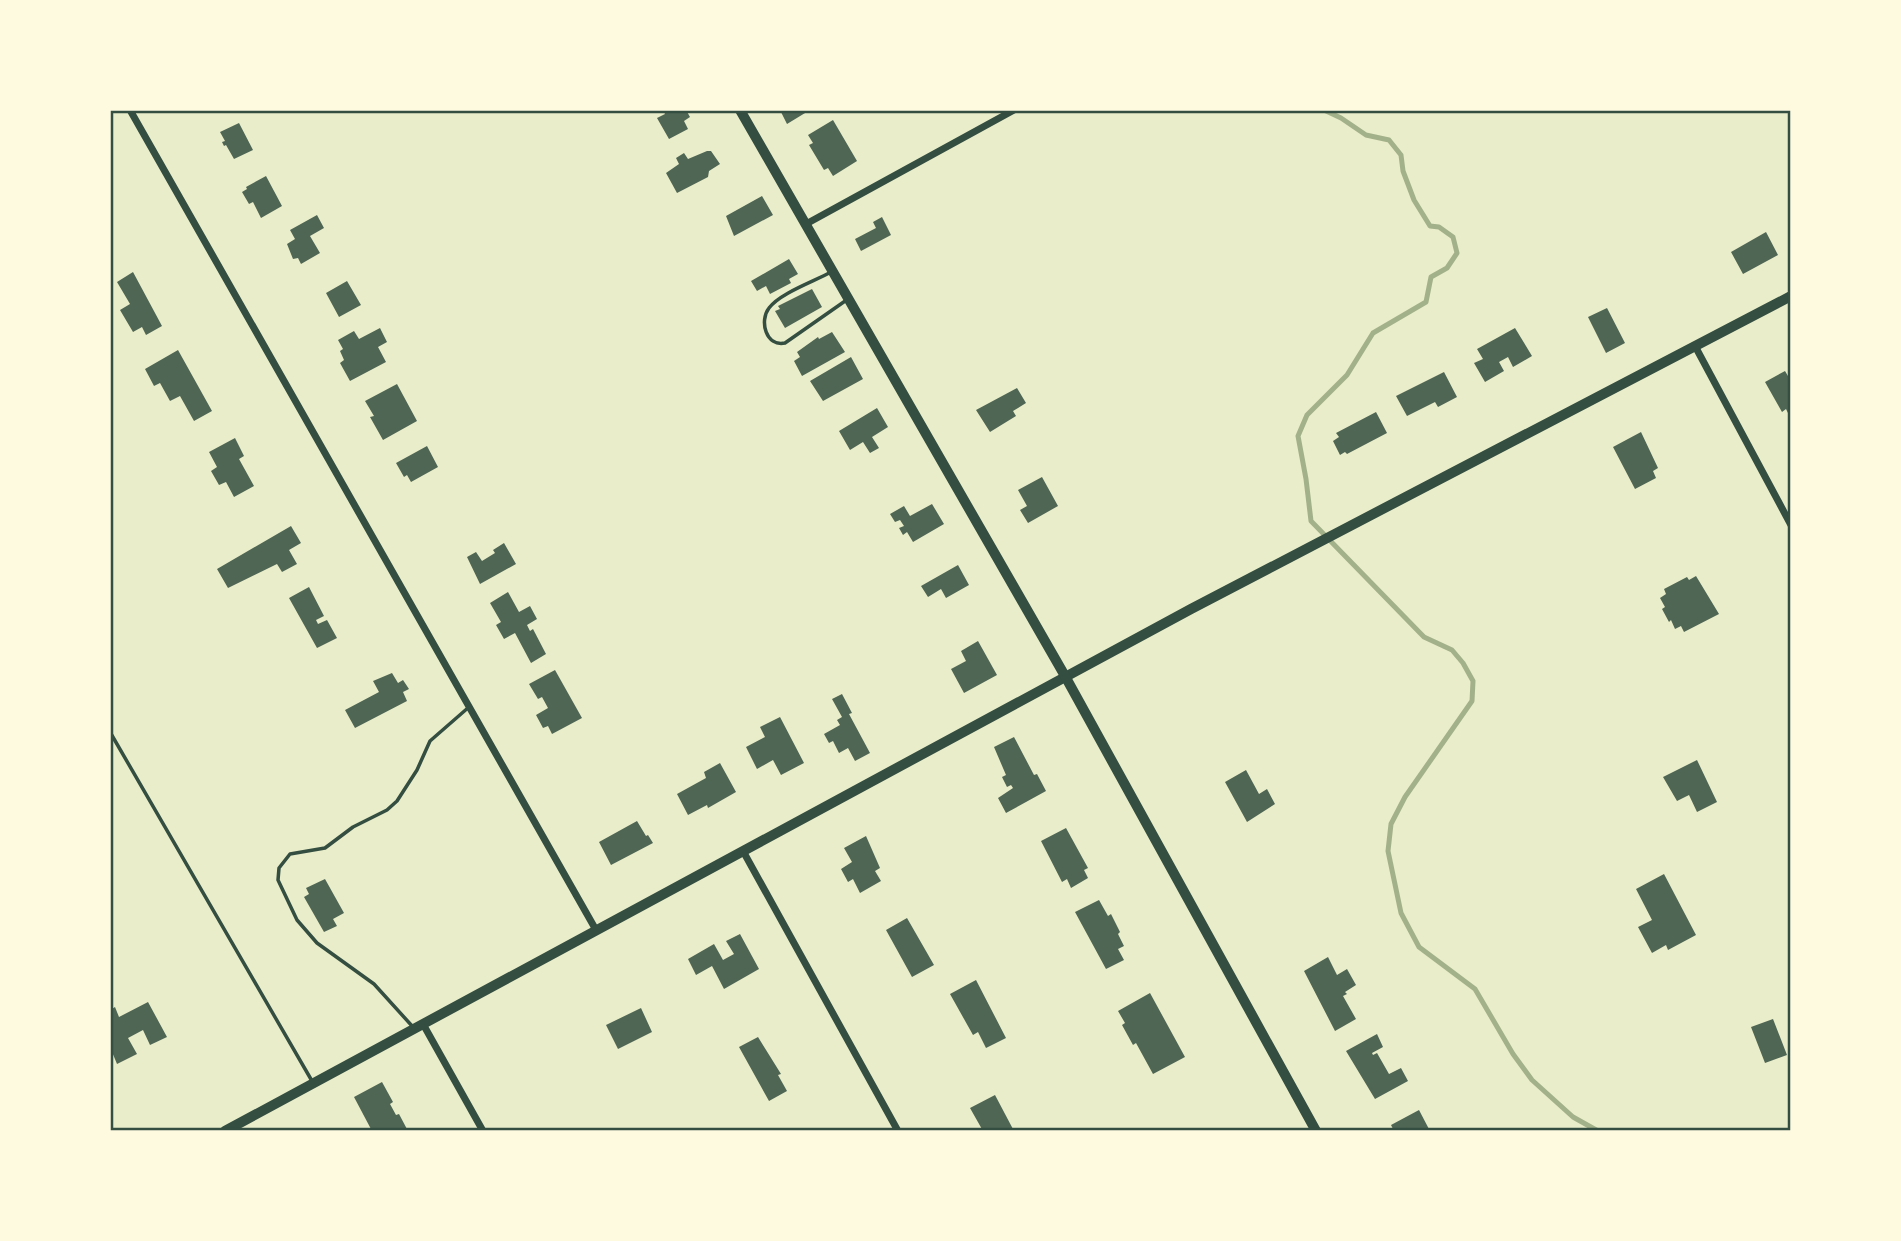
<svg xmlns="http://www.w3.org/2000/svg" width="1901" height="1241" font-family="'Titillium Web',sans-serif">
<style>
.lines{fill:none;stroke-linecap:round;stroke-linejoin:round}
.stream{stroke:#a3b18a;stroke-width:5}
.building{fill:#4f6655}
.service{stroke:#344e41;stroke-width:3.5}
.minor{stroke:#344e41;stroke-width:7}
.tertiary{stroke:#344e41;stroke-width:10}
.secondary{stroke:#344e41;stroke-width:10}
.neatline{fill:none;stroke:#344e41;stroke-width:2.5}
</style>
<rect width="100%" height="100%" fill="#e9edc9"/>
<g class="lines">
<path class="stream" d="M1324 110 1341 118 1366 135 1389 140 1401 155 1403 171 1414 200 1430 226 1439 227 1453 237 1457 253 1447 268 1431 277 1426 302 1373 333 1347 375 1307 415 1298 436 1306 479 1311 521 1424 637 1452 650 1463 663 1473 681 1472 701 1405 797 1391 824 1388 851 1401 913 1419 947 1475 989 1513 1054 1532 1080 1573 1117 1598 1131"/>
</g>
<path class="building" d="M663 110H686L690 117 684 121 688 129 669 139 657 118 665 114Z
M780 110H810L787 124Z
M833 120 857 161 833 176 828 168 824 170 809 145 813 143 808 135Z
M239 123 253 150 234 159 226 145 224 146 222 142 225 141 220 132Z
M707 151H711L720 164 709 171 708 177 677 193 666 173 679 164 676 158 684 153 688 159Z
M266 176 282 206 261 218 253 202 249 204 242 192 247 189 246 187Z
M762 196 773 215 734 236 726 216Z
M317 215 324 228 310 236 320 253 301 264 298 258 293 259 287 244 295 239 290 230Z
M882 217 891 235 861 251 855 239 876 228 873 222Z
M1766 232 1778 255 1743 274 1731 252Z
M789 259 798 274 789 279 791 283 770 294 766 286 757 291 751 281Z
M133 272 162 326 146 335 142 327 133 332 120 310 130 304 117 282Z
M347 281 361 305 339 317 326 293Z
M812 289 822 307 785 328 775 311 780 309 778 306Z
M1607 308 1625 343 1606 353 1588 317Z
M380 328 387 342 378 347 386 362 350 381 340 363 344 360 340 351 343 349 338 340 354 331 359 339Z
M1515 328 1532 356 1513 367 1508 357 1499 362 1504 371 1485 382 1474 363 1483 359 1477 349Z
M832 332 845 352 802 376 794 361 800 357 797 352 818 337 819 339Z
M178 350 212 411 194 421 180 396 170 401 160 383 154 386 145 369Z
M851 357 863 379 823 401 810 381Z
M1785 371 1791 381V419L1786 409 1782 412 1765 382Z
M1444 372 1457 397 1438 407 1435 402 1407 416 1396 396Z
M397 384 417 421 383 440 370 417 374 416 365 401Z
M1017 388 1026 403 1013 411 1016 416 990 432 976 410Z
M877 408 888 427 872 437 879 448 870 453 863 442 850 450 839 431Z
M1376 412 1387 433 1347 454 1345 452 1340 455 1333 441 1339 437 1336 433Z
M1641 432 1658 468 1653 471 1656 478 1635 489 1613 447Z
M235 438 244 456 239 459 254 486 234 497 226 482 219 485 211 471 217 467 209 452Z
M427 446 438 467 411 482 407 475 404 477 396 463Z
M1042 477 1058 506 1028 523 1020 510 1027 506 1018 490Z
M932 504 944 524 913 542 907 532 903 535 899 528 904 526 900 520 895 522 890 514 904 506 910 516Z
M291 526 301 543 289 550 297 564 282 572 277 564 228 588 217 569Z
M504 543 516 564 480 584 467 557 476 552 482 561 495 553 493 550Z
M958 565 969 585 946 598 941 589 928 597 921 586Z
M1696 576 1719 614 1684 632 1681 626 1675 629 1671 620 1669 622 1662 609 1665 607 1660 598 1666 594 1664 589 1687 577 1689 580Z
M309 587 324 616 316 620 318 624 327 620 337 638 317 648 289 598Z
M508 592 519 612 530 606 537 619 527 625 530 631 533 629 546 654 531 663 515 633 504 639 496 625 501 622 490 603Z
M978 641 997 675 964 693 951 669 966 661 961 651Z
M555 670 582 718 552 734 548 726 543 728 536 715 548 708 542 697 538 699 529 684Z
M392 673 398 683 403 680 409 689 403 692 407 701 355 728 345 710 379 692 373 681Z
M842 694 852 713 849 714 870 753 855 761 848 748 839 753 833 741 829 743 824 734 840 725 837 720 842 717 832 699Z
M780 717 804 763 781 775 773 760 757 769 746 747 765 737 760 727Z
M1014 737 1034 775 1037 774 1046 791 1006 813 998 798 1013 788 1011 785 1007 787 1002 777 1006 775 994 747Z
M1697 760 1717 802 1697 812 1689 795 1677 801 1663 777Z
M720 763 736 792 708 808 707 805 688 815 677 794 706 778 704 772Z
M1246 770 1259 794 1267 789 1275 804 1247 822 1225 782Z
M637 821 646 836 648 835 653 843 611 865 599 842Z
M1066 828 1088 868 1084 870 1088 878 1071 888 1067 879 1062 882 1041 841Z
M866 836 880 868 875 871 881 881 860 893 853 879 848 882 841 869 852 862 844 848Z
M1664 874 1696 935 1668 950 1666 945 1652 953 1638 927 1652 920 1636 889Z
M325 879 344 913 333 919 337 926 324 932 304 897 309 894 306 888Z
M1099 900 1108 916 1111 914 1120 932 1118 934 1124 946 1118 949 1124 960 1106 969 1075 912Z
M907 918 934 965 912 977 886 930Z
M740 934 759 969 724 989 712 966 696 975 688 959 714 944 723 960 734 954 726 941Z
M1328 957 1337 975 1347 969 1356 985 1345 992 1347 994 1343 996 1356 1019 1335 1031 1304 971Z
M976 980 1006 1038 986 1048 978 1032 973 1035 950 994Z
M1150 993 1185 1057 1153 1074 1136 1043 1133 1045 1122 1025 1125 1023 1118 1011Z
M148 1002 167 1037 150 1045 143 1030 128 1038 137 1054 117 1064 110 1047 113 1044 110 1039V1010L115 1007 119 1017Z
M641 1008 652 1032 618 1049 606 1025Z
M1773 1019 1787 1055 1765 1063 1751 1027Z
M1377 1034 1383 1047 1372 1053 1373 1055 1377 1053 1389 1074 1401 1068 1408 1081 1375 1099 1346 1051Z
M758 1037 781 1074 778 1075 787 1091 769 1101 739 1047Z
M382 1082 393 1102 390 1104 396 1115 399 1114 408 1131H372L354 1097Z
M995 1095 1014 1131H983L970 1108Z
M1419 1110 1430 1131H1394L1391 1125Z"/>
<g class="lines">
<path class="service" d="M831 272C815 281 780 293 769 308 759 321 766 347 785 343L848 299
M110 732 312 1081
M413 1027 374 984 317 943 297 920 278 880 279 868 290 854 325 848 353 827 387 810 397 801 417 770 430 741 469 707"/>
<path class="minor" d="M130 110 596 930
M806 224 1014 110
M1695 346 1791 525
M743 851 898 1131
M423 1024 483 1131"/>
<path class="tertiary" d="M225 1131 1191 609 1791 296"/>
<path class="secondary" d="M740 110 1065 676 1316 1131"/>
</g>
<rect width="1901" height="1241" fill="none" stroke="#fefae0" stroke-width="224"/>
<rect x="112" y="112" width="1677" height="1017" class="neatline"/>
</svg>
